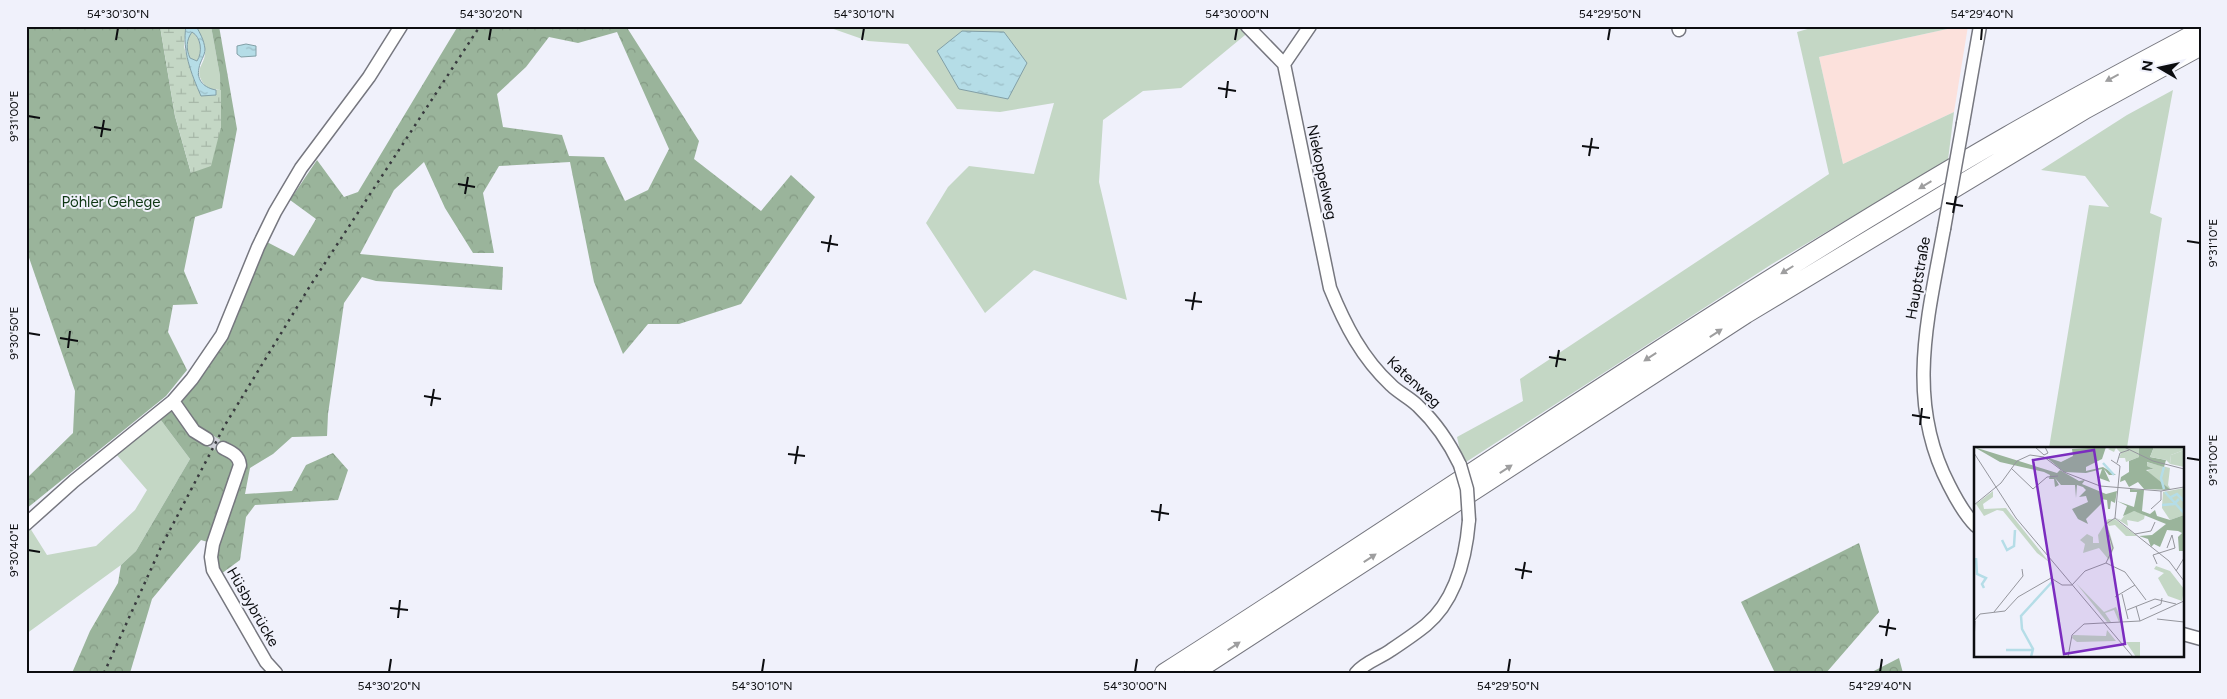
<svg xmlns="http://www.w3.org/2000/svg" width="2227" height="699" font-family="Figtree,sans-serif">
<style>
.commercial{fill:#fce1dc}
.green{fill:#c4d7c5;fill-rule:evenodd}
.forest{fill:url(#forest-crowns);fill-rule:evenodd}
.wetland{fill:url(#wetland-marsh)}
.water{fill:url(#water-ripples);stroke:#829fa6;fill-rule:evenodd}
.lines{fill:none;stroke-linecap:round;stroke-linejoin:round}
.minor-tunnel{stroke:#cecfd8;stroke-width:12;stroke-dasharray:12 6;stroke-linecap:butt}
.minor-casing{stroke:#76777f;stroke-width:15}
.highway-casing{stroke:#76777f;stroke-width:20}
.minor{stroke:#fff;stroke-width:12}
.highway{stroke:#fff;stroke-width:18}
.rail{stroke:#38393e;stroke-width:2.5;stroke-dasharray:2.5 5;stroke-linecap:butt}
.minor-bridge-casing{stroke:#76777f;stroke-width:15;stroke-linecap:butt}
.minor-bridge{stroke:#fff;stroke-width:12}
.oneway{fill:#9e9e9f}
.ticks{fill:none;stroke:#0c0d10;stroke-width:2}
.labels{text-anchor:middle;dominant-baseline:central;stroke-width:4;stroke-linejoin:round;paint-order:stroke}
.street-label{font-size:15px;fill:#0c0d10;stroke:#f0f1fb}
.park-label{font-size:15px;fill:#0d3613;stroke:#f0f1fb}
.inset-river{fill:none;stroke:#b5dde7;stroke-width:2.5}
.inset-road{fill:none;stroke:#95969d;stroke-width:1}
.view{fill:#7b2cbf;fill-opacity:0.15;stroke:#7b2cbf;stroke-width:2.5}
.inset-edge{fill:none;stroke:#0c0d10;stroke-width:2.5}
.neatline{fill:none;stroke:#0c0d10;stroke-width:2}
.ticks-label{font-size:12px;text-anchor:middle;fill:#0c0d10}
</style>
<defs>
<pattern id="forest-crowns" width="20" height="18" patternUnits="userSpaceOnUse" patternTransform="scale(1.25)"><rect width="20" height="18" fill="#9ab49b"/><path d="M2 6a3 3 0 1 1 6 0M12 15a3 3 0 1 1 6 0" fill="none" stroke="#849a84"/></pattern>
<pattern id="wetland-marsh" width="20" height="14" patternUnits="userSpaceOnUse" patternTransform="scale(1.25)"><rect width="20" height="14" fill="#c4d7c5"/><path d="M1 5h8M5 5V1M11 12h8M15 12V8" fill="none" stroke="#a7b7a8"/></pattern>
<pattern id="water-ripples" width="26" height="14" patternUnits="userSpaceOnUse" patternTransform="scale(1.25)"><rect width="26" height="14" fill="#b5dde7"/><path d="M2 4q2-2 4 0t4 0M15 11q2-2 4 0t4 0" fill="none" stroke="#9abcc5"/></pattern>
</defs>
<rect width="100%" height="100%" fill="#f0f1fb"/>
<path class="commercial" d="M1961 26H1968L1954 112 1843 164 1819 57Z"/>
<path class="green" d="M196 26H211L220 76 221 90 208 89C189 68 207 67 205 49 204 42 198 33 196 26Z
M825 26H1256L1181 88 1143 91 1103 120 1099 182 1127 300 1034 270 985 313 926 223 948 187 969 166 1034 174 1054 103 1000 112 957 109 908 44 868 41ZM1004 32 1013 46 937 51Z
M1818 26H1961L1819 57 1843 164 1954 112 1948 160 1772 264 1463 464 1457 437 1523 401 1520 379 1829 174 1797 32Z
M192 32C201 38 203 52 197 61L190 58C186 48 186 39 192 32Z
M2173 90 2150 213 2162 218 2127 448H2049L2089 205 2109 207 2085 176 2041 170 2127 115Z
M160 419 190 459 136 551 121 565 26 634V534L30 528 47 555 96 546 135 510 147 490 116 454Z"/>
<path class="forest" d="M26 26H160L175 116 191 173 221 127 220 76 211 26H219L237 129 222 208 195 217 184 271 198 304 173 305 168 332 187 370 166 396 26 509V479L73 433 75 391 26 249Z
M458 26H626L699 141 694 159 761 211 791 175 815 197 741 304 679 324H648L623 354 594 282 570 162 499 166 483 193 494 253H473L445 208 424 162 394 190 360 254 503 267 502 290 376 281 362 277 344 303 328 414 327 436 292 437 273 454 250 468 245 494 292 491 306 465 333 453 348 470 338 500 255 505 246 517 240 560 221 574 214 559 217 545 201 540 152 599 130 673H72L90 631 118 583 121 565 136 551 190 459 160 419 203 375 230 332 265 241 294 256 316 219 290 200 317 160 344 197 358 192ZM617 32 669 149 648 190 625 201 604 157 569 156 562 135 503 127 497 94 526 67 549 37 578 43Z
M1859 543 1879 612 1826 673H1775L1741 602Z
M1899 658 1903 673H1870Z"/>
<path class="wetland" d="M160 26H186L184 47 195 82 215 95 216 90H221V127L211 166 191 173 175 116Z"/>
<path class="water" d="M186 26H196C200 33 204 40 205 49 205 56 200 61 199 68 196 81 205 88 216 90V95L201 96C191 73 182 51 186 26ZM192 32C201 37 203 52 197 61L190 58C186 49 186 40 192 32Z
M962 31 1004 32 1027 63 1008 99 959 89 937 51Z
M246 44 256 46V56L241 57 237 54V46Z"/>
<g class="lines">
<path class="minor-tunnel" d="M207 439 223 448"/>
<g class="minor-casing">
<path id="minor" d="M1247 26 1284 64 1330 288C1345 325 1362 358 1391 385 1399 393 1410 398 1418 406 1436 423 1449 442 1460 465
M1678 26 1679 30
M1284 64 1310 26
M1963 123 1980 26
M1944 229C1928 317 1905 401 1949 485 1956 499 1965 515 1976 526
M173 401 194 431 207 439
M223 448C231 452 239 455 240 465L213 544 211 557 213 570 266 662 276 673
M26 524 74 481 173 401 192 379 222 335 258 247 275 212 301 168 369 77 401 26
M2183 634 2201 639
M1356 673C1365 662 1380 658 1391 650 1403 642 1415 634 1426 625 1456 600 1466 556 1469 520"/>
</g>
<g class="highway-casing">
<path id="highway" d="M1164 673C1445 494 1718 302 2007 136 2071 99 2136 65 2201 30
M1193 673 1746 314 2086 109 2201 46"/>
</g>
<use href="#minor" class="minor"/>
<use href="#highway" class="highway"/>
<path class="rail" d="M104 673 161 547 225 425 310 286 480 26"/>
<g class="minor-bridge-casing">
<path id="minor-bridge" d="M1944 229 1963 123
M1460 465 1467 489 1469 520"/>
</g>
<use href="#minor-bridge" class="minor-bridge"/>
</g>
<defs><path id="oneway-solid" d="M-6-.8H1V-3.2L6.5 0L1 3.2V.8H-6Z" transform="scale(1.25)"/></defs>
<g class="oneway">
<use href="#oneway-solid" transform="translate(2112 78) rotate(152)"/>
<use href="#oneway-solid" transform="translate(1925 185) rotate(149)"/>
<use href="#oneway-solid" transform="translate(1787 270) rotate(148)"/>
<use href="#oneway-solid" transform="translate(1716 333) rotate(-33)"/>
<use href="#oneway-solid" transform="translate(1650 357) rotate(147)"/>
<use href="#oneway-solid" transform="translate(1506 469) rotate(-33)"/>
<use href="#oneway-solid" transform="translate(1370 558) rotate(-33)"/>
<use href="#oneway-solid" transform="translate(1234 646) rotate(-33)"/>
</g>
<path class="ticks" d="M116 40 118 28M489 40 491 28M862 40 864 28M1235 40 1237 28M1608 40 1610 28M1981 40 1982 28M1218 88 1236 91M1226 98 1228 81M28 116 40 118M94 127 111 130M101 137 104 120M1582 146 1599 148M1589 156 1592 138M458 184 475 187M465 194 468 177M1946 203 1963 206M1953 213 1956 196M2187 241 2200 243M821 242 838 245M828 252 831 235M1185 300 1202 302M1192 310 1195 292M28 333 40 335M60 338 78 341M68 348 70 331M1549 357 1566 360M1556 367 1559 350M424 396 441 399M431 406 434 389M1912 415 1930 418M1920 425 1922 408M788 454 805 456M2187 458 2200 460M795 464 798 446M1151 511 1169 514M1159 521 1161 504M28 550 40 552M1515 569 1532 572M1522 579 1525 562M390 608 408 610M398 618 400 600M1879 626 1896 629M1886 636 1889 619M389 672 391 659M762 672 764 659M1135 672 1137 659M1508 672 1510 659M1880 672 1882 659"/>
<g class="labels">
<g class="street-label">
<text transform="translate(1322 172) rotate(78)">Niekoppelweg</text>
<text transform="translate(1918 278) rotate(-80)">Hauptstraße</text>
<text transform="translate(1414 382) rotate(43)">Katenweg</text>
<text transform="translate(253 607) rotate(60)">Hüsbybrücke</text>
</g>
<g class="park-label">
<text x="111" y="202">Pöhler Gehege</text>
</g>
</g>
<g transform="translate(1974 447)">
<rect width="210" height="210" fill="#f0f1fb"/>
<path d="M138 0H165V10L152 15 151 11H145L147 6 142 1 140 5 134 2ZM210 3V20L196 17 197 8ZM172 15 196 21 194 38 197 43 172 24 180 22 173 19ZM210 41V68L196 73 188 61 189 45ZM19 44V50L9 57 10 62 32 61 75 115 63 106 29 64 23 63 10 69 2 57ZM160 64 171 67 170 72 164 75 153 73 154 79 142 71 147 73 153 65ZM134 72H141L163 89H152L141 78 135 79 133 76 140 101 135 113 125 101 109 106 111 97 106 93 113 87 119 90V96H125L124 88ZM102 136 130 165 142 160 148 175H145L140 163 131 166 137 175H133ZM133 183 142 194 103 195 98 191 99 188 132 189ZM152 195H166V210H162Z" fill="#c4d7c5"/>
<path d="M0 0 83 26 86 23 105 34 111 33 108 37 132 47 143 44 141 56 137 54 136 62H134L133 53 127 52V57L112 72 114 77 104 72 98 62 114 55 112 49 105 50 112 43 109 40 103 38 102 51 101 38H87L81 31 85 38 81 40 80 32H75L76 28 70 25 26 15ZM132 0 128 12 112 20V24L129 20 142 28H135L130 22 136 35 125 31 128 22 112 26 90 25 72 10 87 15 99 9 98 2ZM165 0H180L176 10 192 13 190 20 173 15V19L180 22 172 23 197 43 170 42 164 35 155 40 151 33 146 35 147 30 155 25V14L165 10ZM156 42 170 43 168 64 176 67 181 63 183 69 196 73 210 68V104H205L204 90 208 86 204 84 193 83 186 100 180 97 177 100 174 92 165 89 178 88 192 77 160 64 149 69 153 59 143 54 160 60 163 45H156Z" fill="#9ab49b"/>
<path d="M180 0H207L210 3 197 8 196 17 192 13 176 10Z" fill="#c4d7c5"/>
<path d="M182 119 196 124 210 142 208 154 194 149 184 131 190 126 180 122Z" fill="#c4d7c5"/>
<path class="inset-river" d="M129 16 140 28M190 20 187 31 190 42M191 45 210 66M195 51 203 47 210 54M188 58 200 57 205 52M28 93 33 103 40 99 41 83M2 111 3 127 12 131 8 137 10 141M32 203H58M57 210 59 202 48 182 47 169 78 135"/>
<path class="inset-road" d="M61 0 70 8 74 6 71 0M150 0 179 14 210 22M0 6 42 71 159 210M137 13 146 19 141 71 195 114 210 134M143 16 146 6 155 3M37 21 59 42 73 30 84 29M0 58 27 36 43 14 56 8 70 10 90 25 126 39 187 44 210 40M177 62 187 53V44M161 87 177 84 181 75M132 116 151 125 172 153M183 117 179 108 201 101 198 88 193 101M202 124 210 111M148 147 154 172M141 150 161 138M162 159 166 174M176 162 187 157 188 151M153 163 181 152 202 157M20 165 49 129 48 122M183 172 210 175M0 174 6 167 31 164 44 150 77 131 88 138H98L111 124 132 116 139 101 132 77 141 71M0 196 1 174M94 210 98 188 110 177 166 174 210 154"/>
<path class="view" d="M120 3 151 197 90 207 59 13Z"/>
<rect width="210" height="210" class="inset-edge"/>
</g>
<rect width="2227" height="699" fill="none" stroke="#f0f1fb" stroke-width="55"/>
<g transform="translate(2160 68) rotate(279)" stroke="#f0f1fb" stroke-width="4" paint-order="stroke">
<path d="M0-4L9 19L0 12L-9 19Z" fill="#0c0d10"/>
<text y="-8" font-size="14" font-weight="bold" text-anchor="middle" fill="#0c0d10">N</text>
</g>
<rect x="28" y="28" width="2172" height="644" class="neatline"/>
<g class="ticks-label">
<text x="118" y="18">54°30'30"N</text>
<text x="491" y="18">54°30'20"N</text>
<text x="864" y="18">54°30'10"N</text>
<text x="1237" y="18">54°30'00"N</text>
<text x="1610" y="18">54°29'50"N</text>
<text x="1982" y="18">54°29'40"N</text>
<text transform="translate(14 116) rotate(-90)" y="4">9°31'00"E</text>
<text transform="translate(2213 243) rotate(-90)" y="4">9°31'10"E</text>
<text transform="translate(14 333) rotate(-90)" y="4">9°30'50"E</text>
<text transform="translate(2213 460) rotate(-90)" y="4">9°31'00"E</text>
<text transform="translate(14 550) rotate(-90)" y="4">9°30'40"E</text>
<text x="389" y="690">54°30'20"N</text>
<text x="762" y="690">54°30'10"N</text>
<text x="1135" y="690">54°30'00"N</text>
<text x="1508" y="690">54°29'50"N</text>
<text x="1880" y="690">54°29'40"N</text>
</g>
</svg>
